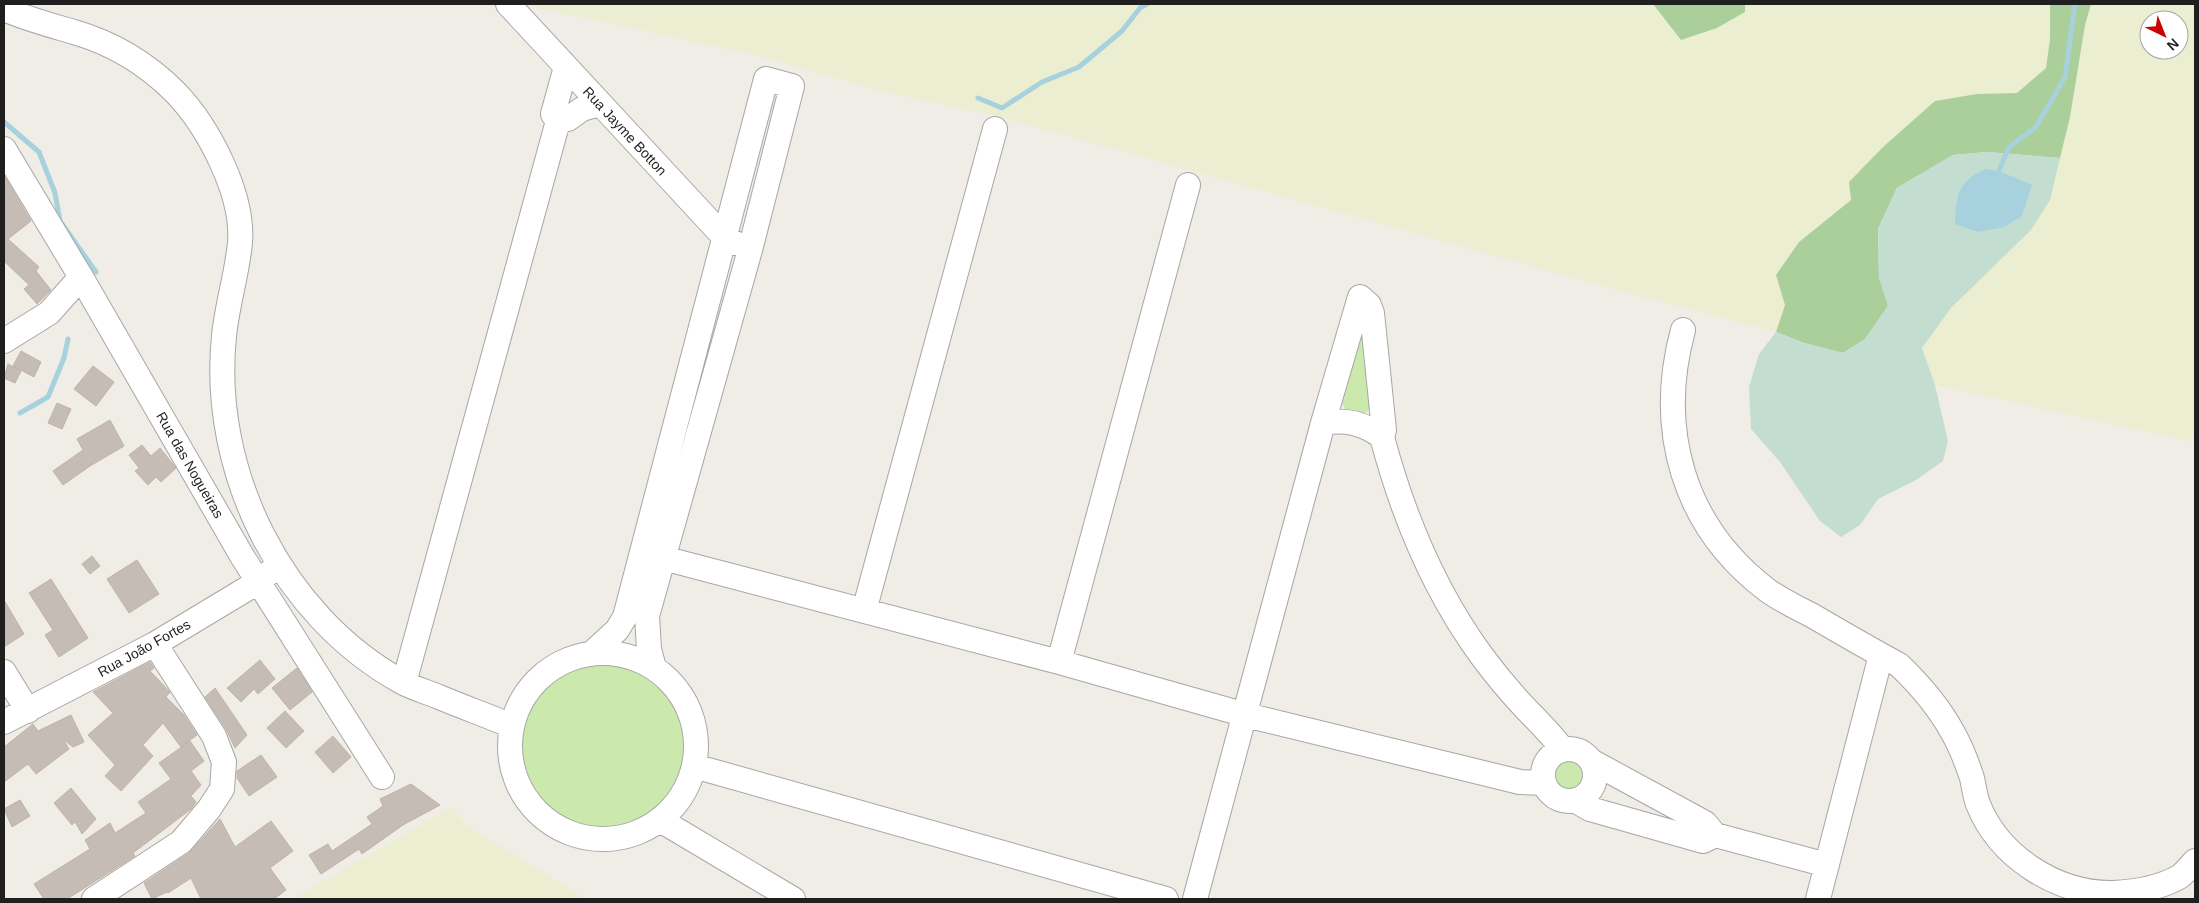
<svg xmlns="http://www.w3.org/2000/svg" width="2199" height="903" font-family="Arial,sans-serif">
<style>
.farmland{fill:#eceed1;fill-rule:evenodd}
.grass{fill:#cbe9ac}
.forest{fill:#abcf9b}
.wetland{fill:#c3ded1}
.water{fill:#a7d1dd}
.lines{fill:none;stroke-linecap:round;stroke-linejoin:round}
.stream{stroke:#a7d1dd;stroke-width:5}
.building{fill:#c5bcb5;stroke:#c1b3a8}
.minor-casing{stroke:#a6a6a6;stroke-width:26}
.minor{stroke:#fff;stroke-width:24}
.labels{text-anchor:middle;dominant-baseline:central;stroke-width:4;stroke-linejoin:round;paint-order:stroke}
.street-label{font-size:14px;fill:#1f1f1f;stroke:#fff}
</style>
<rect width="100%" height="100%" fill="#f0ece6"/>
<path class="farmland" d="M539 4H1653L1681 40 1717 28 1745 12V4H2050V39L2046 68 2017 93 1977 94 1935 101 1883 147 1849 182 1851 200 1799 242 1777 275 1785 305 1776 332 1602 286 1000 117 886 92 764 57 536 7Z
M2091 4H2195V436L2189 441 1935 385 1922 348 1951 308 2031 230 2050 200 2070 117 2085 25ZM2149 20H2179V50H2149Z
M452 807 466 825 586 899H293Z"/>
<path class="grass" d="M1362 335 1365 338 1372 404 1370 409 1362 415 1347 413 1342 403 1359 339Z
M522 746a81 81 0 1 1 162 0a81 81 0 1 1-162 0Z
M1553 775a16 16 0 1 1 32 0a16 16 0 1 1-32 0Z"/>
<path class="forest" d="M1653 4H1745V12L1717 28 1681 40Z
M2050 4H2091L2085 25 2070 117 2060 158 1987 152 1953 155 1897 188 1878 229 1879 277 1888 306 1865 339 1843 353 1804 343 1776 332 1785 305 1776 275 1799 242 1851 200 1849 182 1883 147 1935 101 1977 94 2017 93 2046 68 2050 39Z"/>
<path class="wetland" d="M1987 152 2060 158 2050 200 2031 230 1951 308 1922 348 1935 385 1948 441 1943 461 1916 480 1878 499 1860 525 1841 537 1820 521 1780 462 1751 429 1749 387 1759 354 1776 332 1804 343 1843 353 1865 339 1888 306 1879 277 1878 229 1897 188 1953 155Z"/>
<path class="water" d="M1985 169 1999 171 2032 185 2022 216 2004 227 1978 232 1955 224C1956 196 1957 182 1985 169Z"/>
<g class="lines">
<path class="stream" d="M978 98 1002 108 1042 82 1079 67 1122 31 1140 8 1147 4
M4 122 39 152 55 193 60 221 96 272
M1997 175 2009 147 2036 127 2065 77 2075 4
M20 413 48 397 64 358 68 339"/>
</g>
<path class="building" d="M4 175 31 221 8 239 39 267 36 271 51 290 37 304 24 289 29 285 4 261Z
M21 351 41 362 34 377 13 366Z
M8 364 21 371 15 383 4 378Z
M93 366 114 382 96 406 74 389Z
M57 403 71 409 62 429 48 423Z
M110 420 124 446 90 466 63 485 53 471 83 450 77 439Z
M142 445 151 456 160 448 176 468 161 482 156 477 148 485 135 471 139 468 129 455Z
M92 556 100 566 90 574 82 564Z
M137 560 159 594 129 613 107 579Z
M51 579 88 638 59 657 45 635 53 630 29 593Z
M4 600 24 634 4 647Z
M260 660 275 679 258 694 254 689 241 702 227 688Z
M150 662 154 668 150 671 170 692 166 697 184 715 197 735 181 747 163 723 143 745 153 756 121 791 105 776 115 765 88 735 113 713 93 692Z
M297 668 312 692 290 710 272 688Z
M215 688 247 735 235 748 226 729 205 697Z
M285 711 304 731 286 748 267 728Z
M71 715 84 742 73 747 63 739 69 749 36 774 28 764 4 782V747L33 724 38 731Z
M333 736 351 757 333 773 315 752Z
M190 741 204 761 191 771 201 785 191 796 196 802 191 809 133 853 135 856 67 899H44L34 884 90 849 85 840 110 823 115 833 146 813 138 802 171 779 159 763Z
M261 755 277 777 249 796 237 778V771Z
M411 784 440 805 403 825 362 854 359 849 321 874 309 855 328 844 332 851 372 824 367 817 383 806 380 799Z
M71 788 96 819 82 834 75 822 72 825 54 803Z
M20 800 30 816 12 827 4 809Z
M220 819 235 847 271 821 293 851 270 868 286 890 274 899H201L191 878 168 893 167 892 152 899 144 883 189 853Z"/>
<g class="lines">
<g class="minor-casing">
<path id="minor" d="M508 4 725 238 735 243
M4 9C27 19 50 25 74 32 112 43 147 64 175 92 208 126 244 194 240 243 237 274 227 305 224 336 210 472 282 616 402 682 413 688 427 692 439 697 463 707 488 716 512 726
M558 121 553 114 566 67
M558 121 568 119 582 109 600 104
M4 149 81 277 242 556 382 777
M1683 330C1656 430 1683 526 1767 590 1782 601 1798 608 1813 616 1842 633 1870 649 1899 665 1920 685 1939 707 1953 733 1961 747 1967 763 1972 778 1974 787 1975 796 1978 804 1999 857 2057 894 2113 893 2135 892 2160 888 2179 877 2185 873 2190 866 2195 861
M4 341 49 313 81 277
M1323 423C1346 419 1364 423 1382 437
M648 552 663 558 1059 662 1246 715 1520 782 1544 783
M864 611 995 129
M510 746a93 93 0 1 1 186 0a93 93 0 1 1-186 0Z
M591 654 617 630 625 617 766 79 792 86 750 250 647 616 649 649 654 668
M1059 662 1188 185
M4 672 28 711
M404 683 558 121
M4 722 155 644 258 582 270 572
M1543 775a26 26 0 1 1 52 0a26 26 0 1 1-52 0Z
M1591 761 1705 823 1715 835 1827 865
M694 766 1166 899
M1576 801 1590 809 1703 841 1715 835
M660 820 793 899
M94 899 181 842 209 809 222 789 224 762 214 736 155 644
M1195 899 1323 423 1360 297 1369 305 1372 313 1384 430 1382 437C1403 516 1433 589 1481 655 1495 674 1511 693 1527 710 1540 723 1552 735 1563 750
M1818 899 1881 655"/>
</g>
<use href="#minor" class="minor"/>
</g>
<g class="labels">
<g class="street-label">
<text transform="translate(625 131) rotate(47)">Rua Jayme Botton</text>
<text transform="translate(190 465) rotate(60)">Rua das Nogueiras</text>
<text transform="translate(144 648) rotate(-29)">Rua João Fortes</text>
</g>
</g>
<rect width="2199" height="903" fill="none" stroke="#1f1f1f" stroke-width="10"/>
<g transform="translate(2164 35) rotate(137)"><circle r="24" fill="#ffffff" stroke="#a5a5a5"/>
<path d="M0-4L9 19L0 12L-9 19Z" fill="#cc0204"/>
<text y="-8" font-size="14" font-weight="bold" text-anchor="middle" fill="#1f1f1f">N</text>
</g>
</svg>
